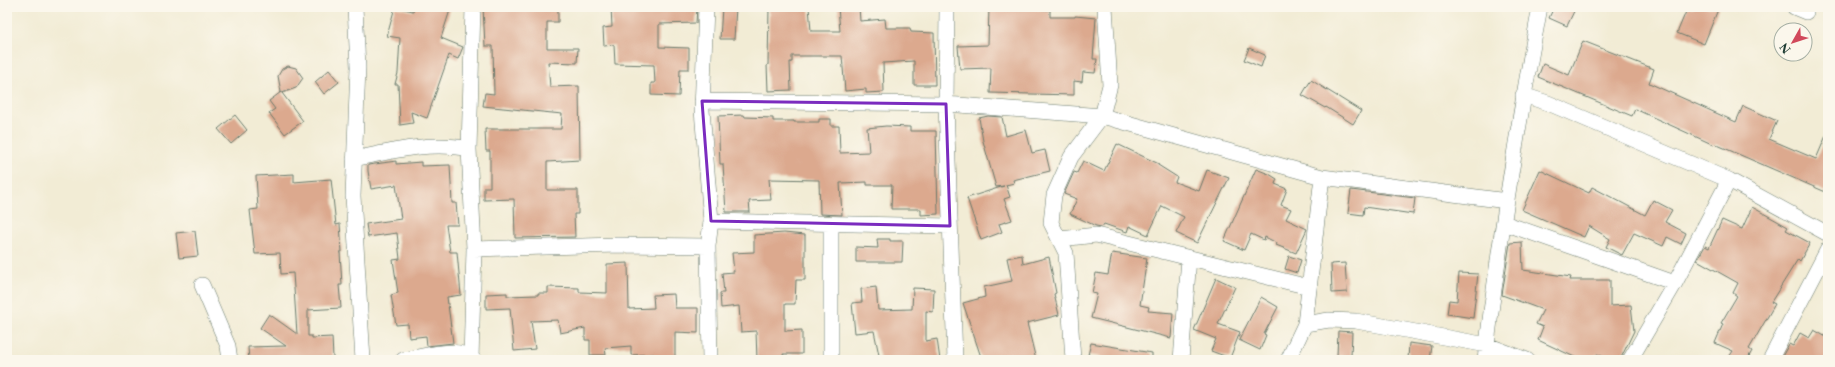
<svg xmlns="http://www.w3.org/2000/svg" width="1835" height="367" font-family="'Libre Caslon Text',serif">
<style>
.building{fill:#dca98e}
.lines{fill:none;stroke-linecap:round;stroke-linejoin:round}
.street-casing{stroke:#697a6c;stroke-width:16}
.street{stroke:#fff;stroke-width:15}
.marked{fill:none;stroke:#7b2cbf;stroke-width:3;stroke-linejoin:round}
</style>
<rect width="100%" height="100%" fill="#fbf7ec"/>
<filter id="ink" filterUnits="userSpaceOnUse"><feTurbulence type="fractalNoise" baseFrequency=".025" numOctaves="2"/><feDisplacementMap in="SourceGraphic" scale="8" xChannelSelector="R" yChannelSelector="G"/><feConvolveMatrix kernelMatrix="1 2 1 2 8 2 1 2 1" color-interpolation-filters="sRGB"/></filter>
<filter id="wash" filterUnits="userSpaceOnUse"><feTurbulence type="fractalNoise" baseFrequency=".012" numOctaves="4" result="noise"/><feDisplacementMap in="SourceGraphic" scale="16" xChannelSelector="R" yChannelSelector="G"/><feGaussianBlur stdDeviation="0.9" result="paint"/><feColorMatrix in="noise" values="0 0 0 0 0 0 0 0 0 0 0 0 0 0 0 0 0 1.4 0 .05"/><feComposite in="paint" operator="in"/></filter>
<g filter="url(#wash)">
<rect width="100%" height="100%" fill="#f2ecd5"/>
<g id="blocks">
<path class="building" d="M395 7 413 11 414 7H451L441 38 463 47 458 59 449 55 427 118 411 112 413 123 400 125 398 84H395L398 73 400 38 387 36Z
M483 7H558V22H547V48H578L577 63 548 62 550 87 579 86 580 160 547 162V190H578V214H574L575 237 515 238 514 199 484 200V187H490V151H486L485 129H561L562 114 483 106 485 93 494 94 493 46H485Z
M611 7H697L696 23 659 24V47L689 48V69H680L679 96 651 95V83H655L654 65 615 64 614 45 604 46 603 28 612 27Z
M722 7H736L734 39H720Z
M769 7H809L811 31H840L838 7H859L860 21 885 19 886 28H910L911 32 934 33 935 85H914V61L883 63 884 92 866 93V89L845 91 842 56H792V62H790L791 90 768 91 767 65H768Z
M989 7 1050 10V17H1075V16L1096 18 1093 59H1097L1095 73 1083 72 1082 82 1074 81V95L990 93 991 68 960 69 958 46 988 45Z
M1554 7H1576L1567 26 1549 18Z
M1688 7H1719L1704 44 1677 33Z
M1583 41 1654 69 1649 83 1736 122 1743 106 1777 121 1769 139 1816 159 1828 131V193L1715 144 1714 145 1635 109 1632 116 1538 77 1543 64 1569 75Z
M1249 48 1265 55 1261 67 1244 60Z
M288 66 296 68 303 78 296 88 282 93 303 121 285 134 269 113 275 109 269 101 281 92 278 76 282 69Z
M329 70 339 82 324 94 315 82Z
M1311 80 1361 111 1353 124 1326 107 1325 108 1302 95Z
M235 115 247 130 231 144 218 129Z
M744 115 745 117 773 118V121H794V122H819V119H831V126H839L840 153 869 152 867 128 886 126 910 127V131H936L938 214 921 215V209H891L892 185H867V182L840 183 842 215 820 214 819 180 769 179 771 200 749 201 750 212H726L723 164H720L718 116Z
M988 116 1002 117 1006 136 1026 130 1032 153 1045 150 1050 171 1013 180 1014 183 1006 185 1010 197 1004 199 1012 220 999 224 1002 232 981 240 967 198 1004 186 996 187 983 141 979 118Z
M1117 144 1159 164 1158 165 1177 177 1175 182 1199 191 1207 170 1229 178 1197 243 1176 233 1184 217 1162 206 1148 235 1129 226 1127 232 1104 224 1102 227 1096 226 1070 214 1077 199 1064 194 1074 172 1077 173 1083 161 1104 171Z
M396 161V164L421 162V166L450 165 452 203H456L458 225H446L450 252H457L461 295 447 297 453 343 427 346 426 336 409 338 408 324 396 325 391 295 398 293 393 260 400 259 397 233 368 237 366 224 401 219 396 185 371 189 368 171V165Z
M1256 169 1269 174 1277 179 1275 184 1287 189 1281 205 1291 209 1286 219 1307 229 1296 253 1276 245 1277 243 1265 237 1264 240 1251 234 1244 250 1224 241Z
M1540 170 1589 193 1592 187 1645 215 1653 200 1672 210 1665 222 1686 233 1681 244 1667 237 1663 246 1634 233 1622 255 1606 247 1610 239 1589 226 1584 237 1522 210Z
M294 174V182L331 179 336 225 340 224 342 252H340L342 285H339L341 308 308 310V336H312V338L332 337 333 358 249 360 248 347 286 346 260 328 269 314 297 334 293 273 281 274 280 253 255 254 250 210 258 209 256 176Z
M1351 190 1415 198 1413 214 1364 207 1363 215 1348 213Z
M1752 207 1788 227 1786 230 1810 243 1800 261 1798 259 1771 302 1775 304 1749 349 1752 351 1747 360H1727L1733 351 1715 343 1723 324 1721 323 1737 296 1733 293 1738 283 1697 260 1705 246 1709 248 1722 220 1742 229Z
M195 231 198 256 179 258 176 233Z
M784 233 805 235V280H796L795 304H785V331L802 330V354H783L784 360H757L756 331 741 332 739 306 721 308 720 293H724L722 273 734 272 732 253 754 252V235Z
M877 239H890V241H903L902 262H856V247L878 248Z
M1522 242 1523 270 1571 277 1570 280H1610V306L1631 305 1634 331 1620 360H1611L1597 354 1594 360H1581L1538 340 1543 327 1536 324 1543 310 1502 295 1510 243Z
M1112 253 1147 258 1140 305 1149 307 1148 311 1173 313 1171 338 1091 318 1097 294 1092 293 1096 273 1108 275Z
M1022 255 1023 264 1049 257 1056 293 1054 294 1059 315 1027 323 1036 360H982L963 303 985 297 984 287 1012 281 1007 258Z
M1289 256 1301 260 1297 273 1285 269Z
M628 263 629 309 654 308 653 295 674 294 675 308H698V333L675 332V357H654V354L631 355V346L605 348 606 355H590V340H585V328L560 333 558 320 531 321 535 349 514 351 510 308 486 309V294L507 293V296L538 295V293H548V287L579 288V292L607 293V264Z
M1345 263 1347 292 1332 293 1331 264Z
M1459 273 1478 274 1473 318 1447 314 1449 300 1457 301Z
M1216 278 1235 287 1218 324 1240 332 1230 358 1211 351 1216 339 1194 330Z
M876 287 878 310 912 309 913 288 934 289 933 312 926 311V341L937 339 940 360H880L874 331 855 333 852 303 862 302 861 289Z
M1261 297 1278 307 1264 334 1266 335 1260 350 1239 340Z
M1814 330 1828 338V360H1780L1789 344 1793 346 1800 333 1809 338Z
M1338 331 1352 332 1351 356H1337Z
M1091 343 1152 353V360H1117L1088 355Z
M1409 343 1432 346 1430 360H1408Z"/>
</g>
</g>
<g filter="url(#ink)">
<use href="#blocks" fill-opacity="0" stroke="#697a6c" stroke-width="1"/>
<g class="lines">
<g class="street-casing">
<path id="street" d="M355 7 358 67 353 196 363 360
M706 7 702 110 711 221 708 246 710 360
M947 7 946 104 955 360
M1794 7 1806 12
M1523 95 1548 103 1729 180 1828 234
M702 101 946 104 1102 116 1322 177 1507 201
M354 159C392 151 431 141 469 149
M711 221 950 226
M1504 223 1675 283
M1060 239 1096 235 1309 287
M474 249 617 245 708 246
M202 285 228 346 230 360
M1305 324 1329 320 1356 321 1487 345 1527 360
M403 360C424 357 457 344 474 360
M471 360 474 249 469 149 473 7
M831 360V224
M1073 360 1066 253 1051 223 1054 195 1071 157 1102 116 1110 85 1105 7
M1181 360 1189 258
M1288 360 1305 324 1322 177
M1485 360C1499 242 1518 124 1540 7
M1630 360 1675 283 1729 180
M1770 360 1828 249"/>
</g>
<use href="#street" class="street"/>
</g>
</g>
<path class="marked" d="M702 101 946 104 950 226 711 221Z"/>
<rect width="1835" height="367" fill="none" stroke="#fbf7ec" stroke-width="24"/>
<g transform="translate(1793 42) rotate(231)"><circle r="19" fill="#fbf7ec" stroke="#a3ada2"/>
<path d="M0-3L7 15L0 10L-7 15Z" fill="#d1495b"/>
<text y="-6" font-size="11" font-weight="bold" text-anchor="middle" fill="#1f3d34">N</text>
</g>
</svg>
